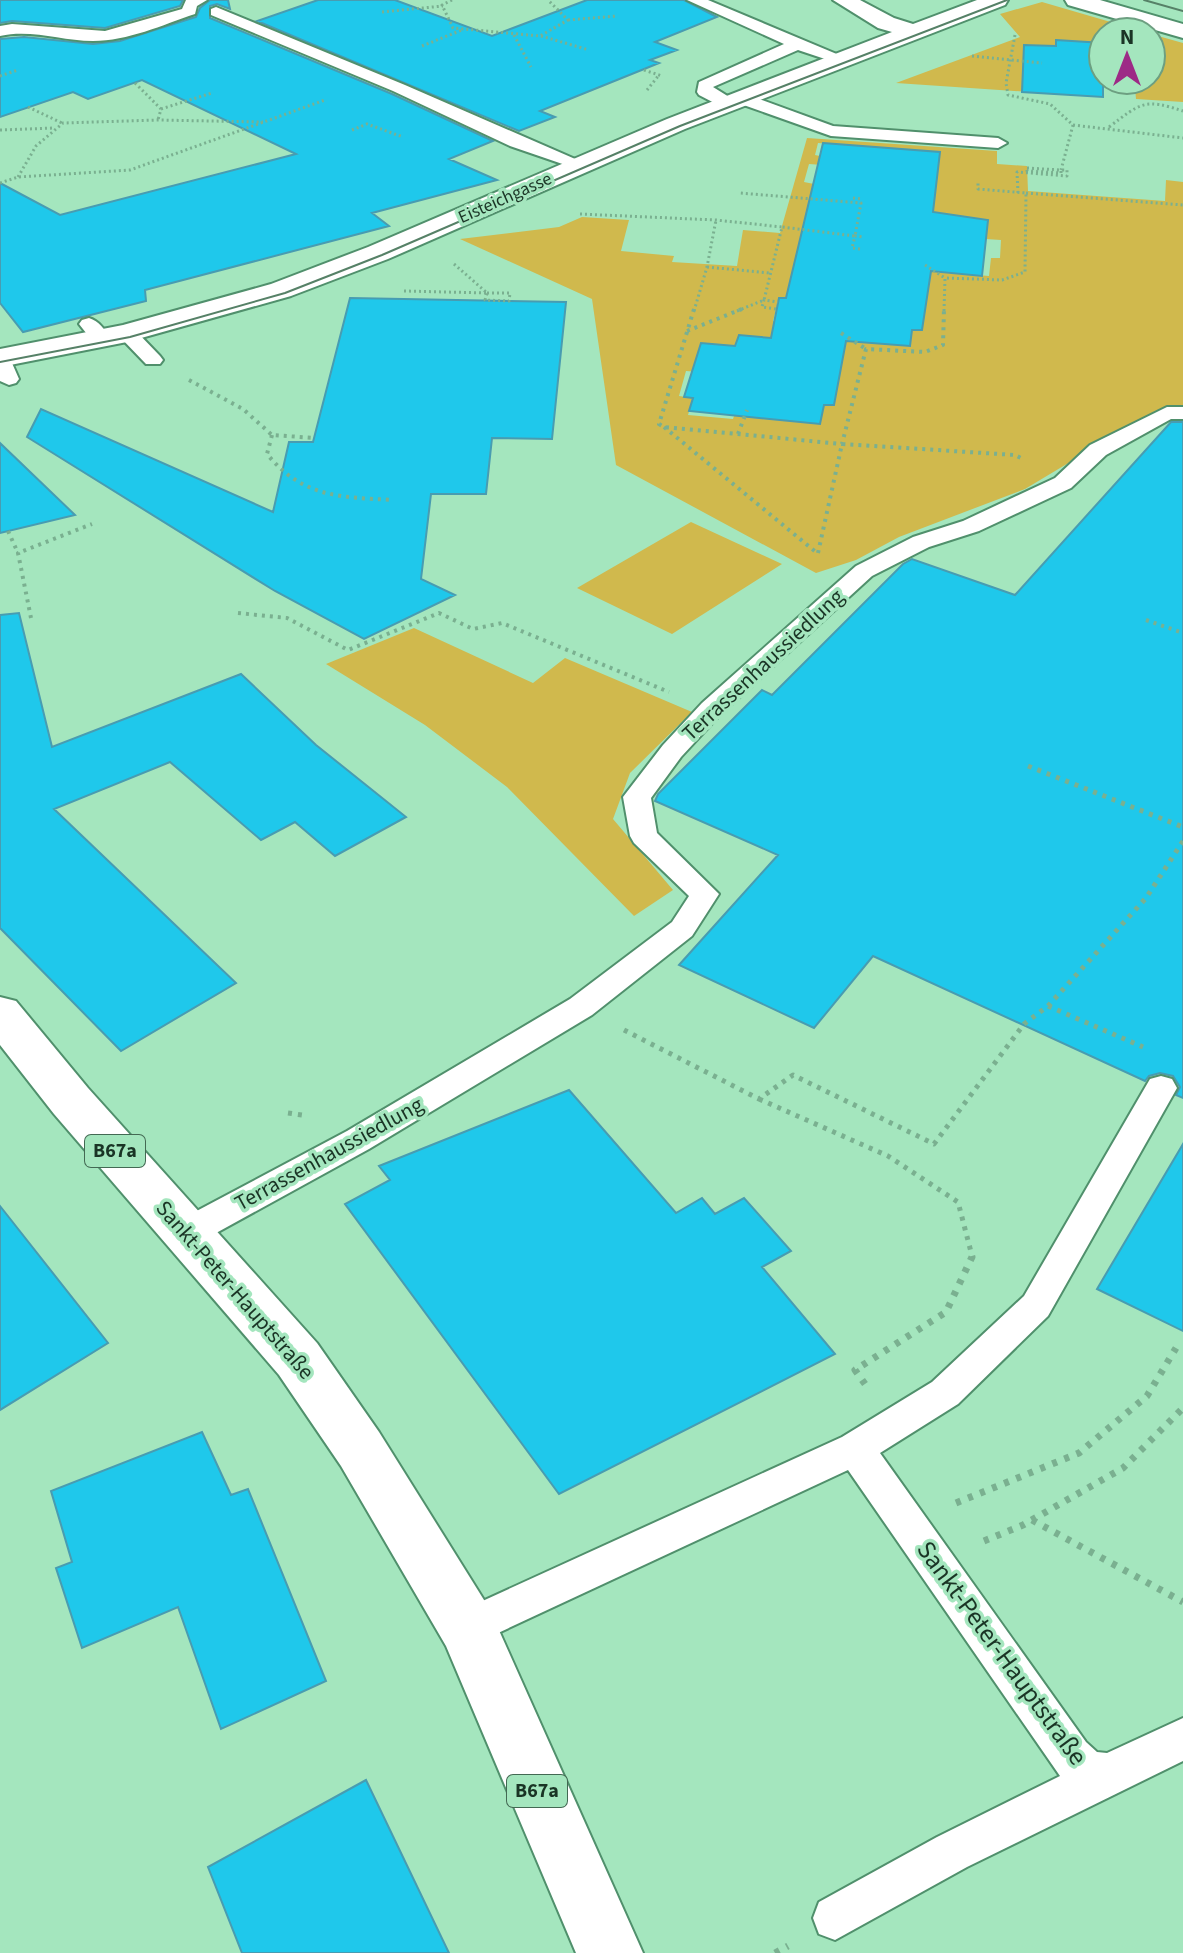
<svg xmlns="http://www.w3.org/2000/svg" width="1183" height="1953" font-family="'Source Sans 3',sans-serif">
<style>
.green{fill:#d0b94d;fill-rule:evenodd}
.building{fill:#1fc8eb;stroke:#489cb1;stroke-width:2}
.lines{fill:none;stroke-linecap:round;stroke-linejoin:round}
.service-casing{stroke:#50906c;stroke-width:4}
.minor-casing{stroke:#50906c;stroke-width:4}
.primary-casing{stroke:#50906c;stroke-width:4}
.path-far3{stroke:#7ab090;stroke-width:3;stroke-dasharray:2 3;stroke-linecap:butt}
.path-far2{stroke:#7ab090;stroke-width:4;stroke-dasharray:3 5;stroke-linecap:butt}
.path-far1{stroke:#7ab090;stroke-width:5;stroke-dasharray:4 6;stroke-linecap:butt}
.path{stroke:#7ab090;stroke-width:7;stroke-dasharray:5 8;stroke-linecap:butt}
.service{fill:#fff;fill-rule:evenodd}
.minor{fill:#fff;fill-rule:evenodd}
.primary{fill:#fff;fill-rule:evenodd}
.tram{stroke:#568167;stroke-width:2}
.labels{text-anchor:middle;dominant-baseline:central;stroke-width:7;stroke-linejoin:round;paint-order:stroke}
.far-street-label{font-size:18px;fill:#1a3425;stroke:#a4e6be}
.shield{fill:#a4e6be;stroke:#436953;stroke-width:2}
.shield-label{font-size:20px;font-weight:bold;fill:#1a3425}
.street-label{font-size:22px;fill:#1a3425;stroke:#a4e6be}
.near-street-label{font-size:26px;fill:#1a3425;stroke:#a4e6be}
</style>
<rect width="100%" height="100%" fill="#a4e6be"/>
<path class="green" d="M1042 2 1145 32H1103V43L1056 40V46L1026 45 1029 92 896 83 1020 37 1000 14Z
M1151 34 1183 43V102L1136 99 1135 88 1144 89 1143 80H1151Z
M807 138 997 151V164L1027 166 1028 191 1165 201 1166 180 1183 182V408L1157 410 1025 489 899 537 856 560 816 573 616 465 592 299 460 239 559 227 582 217 629 220 621 251 674 256 672 262 737 266 743 230 780 233ZM818 143 937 152 922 211 988 220 986 239 1001 240 1000 258H991L989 276 943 272 918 264 922 330H912L909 346 860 342 832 332 839 379 834 405H824L820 424 771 419 736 410 733 419 688 415 693 398 679 396 686 371 737 375 696 359 701 343 735 346 739 335 780 338 784 323 773 321 779 298 830 302 814 184 804 182 809 164 823 165 825 157 815 155Z
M691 522 782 564 672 634 577 588Z
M414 628 533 683 565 658 692 712 630 773 613 819 673 890 634 916 507 787 425 725 326 664Z"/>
<path class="building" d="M0 0H183L180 6 105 28 12 21 0 23Z
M210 0H228L230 9 217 4 210 6V18L392 94 493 141 449 159 497 180 372 213 389 226 145 290 146 301 23 332 0 303V183L60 215 296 154 142 80 88 99 73 92 0 117V39L24 37 93 44 120 41 196 17 200 8Z
M318 0H395L492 36 587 0H684L717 17 655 42 677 50 650 60 659 63 540 111 555 117 519 131 257 21Z
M1056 40 1103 43V97L1022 92 1024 45 1056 46Z
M823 143 940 152 933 212 988 220 982 276 931 271 922 330H912L910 346 846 341 834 405H824L820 424 689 411 693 398 684 397 701 343 735 346 739 335 771 338 779 298H786Z
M350 298 566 302 552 439 492 438 486 494H431L421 579 455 595 364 639 275 591 27 437 41 409 273 512 289 442H313Z
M1171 422H1183V1098L1176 1095 1180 1087 1173 1076 1160 1073 1149 1076 1145 1081 873 956 814 1028 679 965 778 855 655 801 658 794 762 690 772 695 903 564 912 559 1015 595Z
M0 443 75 515 0 533Z
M19 613 52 747 241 674 316 745 406 817 335 856 295 822 261 840 170 762 54 809 236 983 121 1051 0 928V615Z
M569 1090 676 1213 702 1198 715 1214 744 1198 791 1251 762 1267 835 1354 559 1494 345 1204 390 1180 379 1166Z
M1183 1144V1331L1097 1289Z
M0 1206 108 1343 0 1410Z
M202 1432 231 1495 248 1489 326 1681 221 1729 178 1607 82 1648 56 1568 72 1562 51 1491Z
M366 1780 449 1953H242L208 1867Z"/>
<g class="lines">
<g class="service-casing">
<path id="service" d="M186 0H207L197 6 195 14C162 25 128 41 93 41 61 41 32 29 0 36V26L12 24 105 31 182 9Z
M687 0H708L851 60 843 65 798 50 713 87 734 100 736 95H748L833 126 998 138 1007 143 998 148 831 136 738 103 736 108H724L699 95 697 92 699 82 784 44Z
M216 7 405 85 589 165 580 170 510 146 393 91 211 15V9Z
M89 318C99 321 105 330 111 339L108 343H94L79 324 82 320Z
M127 327 134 329 160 356 163 360 160 364H146L120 337 117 333 120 329Z
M0 352 8 354 19 379 16 383 9 385 0 381Z
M1167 407H1183V419H1171L1106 455 1071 488 979 531 929 547 872 576 720 715 681 757 651 798 657 833 719 894 692 936 592 1015 369 1149 198 1243 186 1247 174 1243 169 1233 174 1223 347 1131 570 999 672 922 689 896 634 843 630 836 623 797 663 745 702 703 856 566 913 537 963 521 1055 478 1090 445Z
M1161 1076 1172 1079 1177 1088 1048 1316 958 1404 880 1453 1086 1742 1097 1752 1107 1753 1183 1718V1761L967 1867 835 1940 819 1934 813 1918 819 1902 937 1837 1060 1776 848 1470 468 1647 454 1642 448 1628 454 1614 842 1437 932 1382 1024 1296 1150 1079Z"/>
</g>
<g class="minor-casing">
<path id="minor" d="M833 0H860L894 18 913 24 977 0H1008L1005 5 685 129 388 259 291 296 127 342 0 367V349L123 325 271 284 368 247 667 119 892 32 878 28Z
M1065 0H1100L1183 24V38L1068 5Z"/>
</g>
<g class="primary-casing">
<path id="primary" d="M0 997 16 1001 88 1088 317 1343 379 1432 489 1608 643 1953H576L446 1646 341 1466 279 1375 54 1114 0 1045Z"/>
</g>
<path class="path-far3" d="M452 0 442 5 453 28 540 36 568 20 548 0
M382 12 443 6
M568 20 617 16
M514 35 531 67
M1015 35 1006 83 1008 95 1050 104 1073 125 1061 170
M541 36 589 50
M422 46 462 30
M972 56 1042 63
M644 70 662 76
M0 76 18 70
M135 83 161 109 158 120
M647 90 659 75
M28 107 62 123
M161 109 212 93
M1073 125 1183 138
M1109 127C1141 103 1144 98 1183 111
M0 130 54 128
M352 130 367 124 403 137
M1027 168 1061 170V173L1027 171Z
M18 177 36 146 63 123 158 120 263 122
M0 183 18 177 130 170 325 100
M1018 193 1017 172 1067 176V170H1061
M1026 193 1183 205
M853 198 862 199
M580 214 716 220 782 227
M860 249 852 248 855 236 863 237
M454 264 486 292
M925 265 945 278
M707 267 770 273
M404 291 487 293
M487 293H510L509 301 485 300Z
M776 309 762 307 764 300 778 302
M694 311 707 267 716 220
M737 311 764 300 782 227 855 236 861 203 740 193
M944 311 945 278 1002 280 1025 272 1026 193 978 189V181"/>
<path class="path-far2" d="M694 309 659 424 664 427 842 444 866 349 925 352 943 345 944 309
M687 331 742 309
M841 333 866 349
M189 380 243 409 272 435 315 438
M664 427 817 553
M738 434 747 410
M272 435 267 454C303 498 341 497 393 500
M8 531 18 553
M818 553 842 444 1015 455 1021 458
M238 613 287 618 348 650 439 613 473 629 502 623 669 692
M31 618 18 553 92 524
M1146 620 1183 633"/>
<path class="path-far1" d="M1028 766 1183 827
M1048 1006 1143 1047
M624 1030 759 1099 793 1075 934 1144 1024 1024 1048 1006 1146 898 1183 841
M759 1099 888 1156 958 1202 971 1252
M288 1113 302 1115"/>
<path class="path" d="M865 1384 855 1370 946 1312 972 1257 970 1250
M956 1503 1079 1453 1147 1396 1176 1348
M1032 1520 1183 1602
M984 1541 1023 1525 1123 1468 1183 1408
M775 1953 788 1946"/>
<use href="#service" class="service"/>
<use href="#minor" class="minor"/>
<use href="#primary" class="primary"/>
<path class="tram" d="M1144 0 1183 11
M0 362 130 337 285 293 382 255 680 126 1007 0"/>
</g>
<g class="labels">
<g class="far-street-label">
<text transform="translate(505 198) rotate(-24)">Eisteichgasse</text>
</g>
<g class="shield">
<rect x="85" y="1135" width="60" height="32" rx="6"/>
<rect x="507" y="1775" width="60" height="32" rx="6"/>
</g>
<g class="shield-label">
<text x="115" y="1151">B67a</text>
<text x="537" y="1791">B67a</text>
</g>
<g class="street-label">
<text transform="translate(763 665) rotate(-43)">Terrassenhaussiedlung</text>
<text transform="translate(329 1154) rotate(-29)">Terrassenhaussiedlung</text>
<text transform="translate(235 1290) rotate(49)">Sankt-Peter-Hauptstraße</text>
</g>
<g class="near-street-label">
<text transform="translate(1002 1653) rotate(54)">Sankt-Peter-Hauptstraße</text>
</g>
</g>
<g transform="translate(1127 56)"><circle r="38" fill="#a4e6be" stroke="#6d9f81" stroke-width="2"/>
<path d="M0-6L14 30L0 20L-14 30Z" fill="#9d2a86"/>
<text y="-12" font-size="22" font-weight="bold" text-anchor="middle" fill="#1a3425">N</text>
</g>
</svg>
